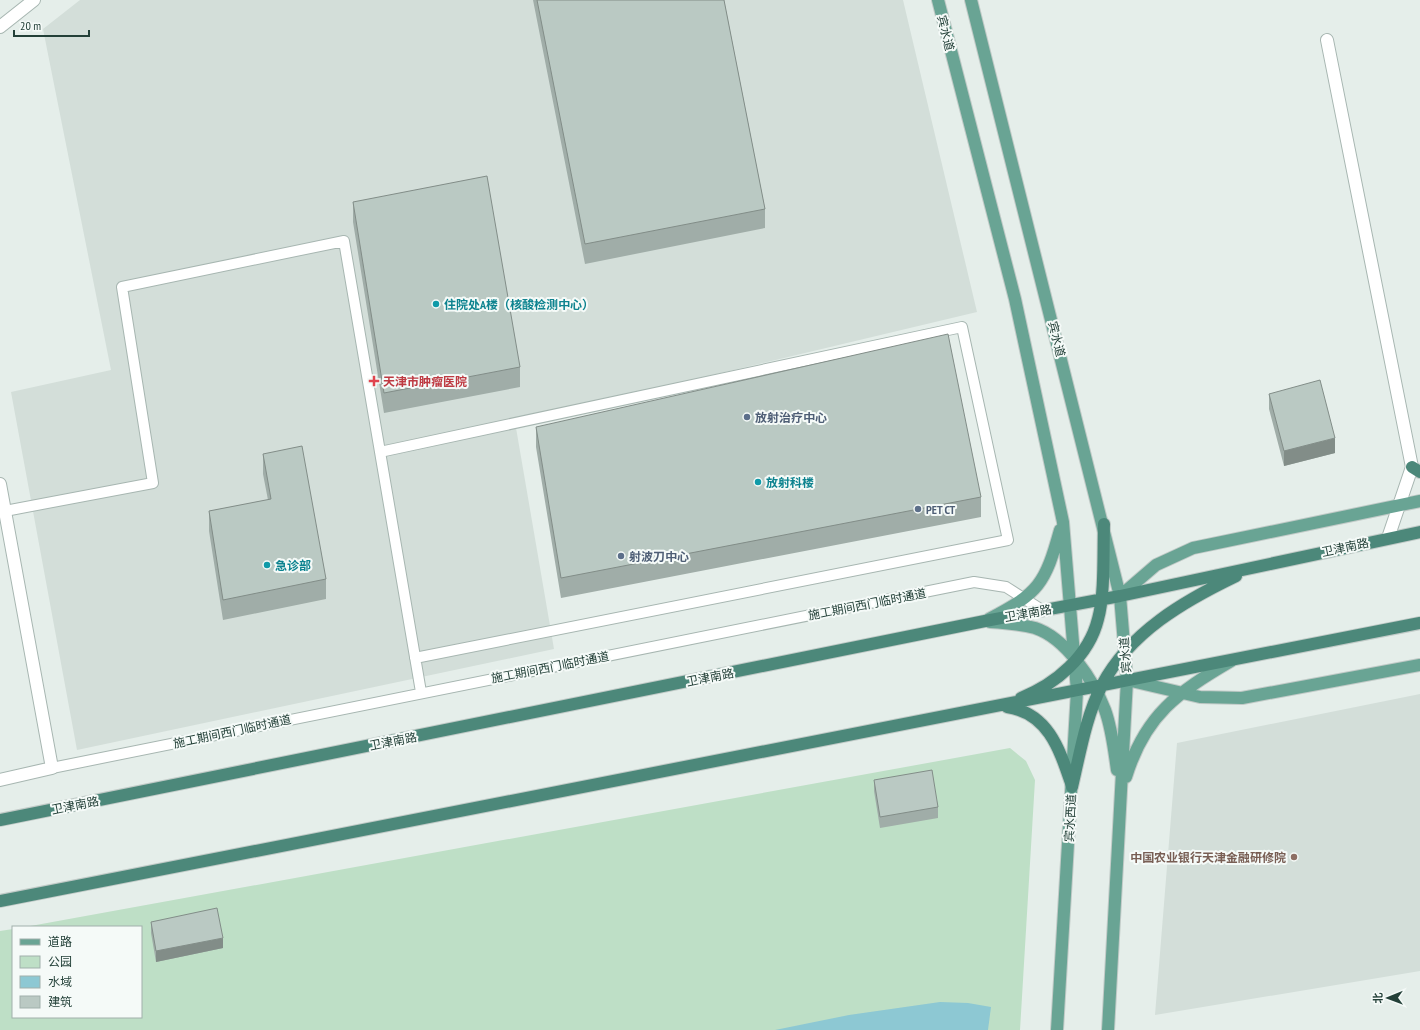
<svg xmlns="http://www.w3.org/2000/svg" width="1420" height="1030" font-family="'PT Sans Narrow','Noto Sans SC',sans-serif">
<style>
.built{fill:#d3ded9}
.park{fill:#bedfc6}
.water{fill:#8dc8d3}
.lines{fill:none;stroke-linecap:round;stroke-linejoin:round}
.service-casing{stroke:#a7b6b1;stroke-width:12}
.minor-casing{stroke:#a7b6b1;stroke-width:14}
.primary-casing{stroke:#c1cac7;stroke-width:14}
.trunk-casing{stroke:#c1cac7;stroke-width:14}
.service{stroke:#fff;stroke-width:10}
.minor{stroke:#fff;stroke-width:12}
.primary{stroke:#69a494;stroke-width:12}
.trunk{stroke:#4c887a;stroke-width:12}
.wall{fill:#a0ada8}
.shaded-wall{fill:#828d88}
.building{fill:#bac9c3;stroke:#828d88}
.culture-dot{fill:#0f9aa8;stroke:#f5faf8;stroke-width:1.5}
.health-dot{fill:#e0444e;stroke:#f5faf8;stroke-width:1.5}
.service-dot{fill:#5c6f8a;stroke:#f5faf8;stroke-width:1.5}
.education-dot{fill:#8d6e63;stroke:#f5faf8;stroke-width:1.5}
.labels{text-anchor:middle;dominant-baseline:central;stroke-width:4;stroke-linejoin:round;paint-order:stroke}
.street-label{font-size:12px;fill:#234038;stroke:#f5faf8}
.culture-label{font-size:12px;font-weight:bold;fill:#0d838f;stroke:#f5faf8;text-anchor:start}
.health-label{font-size:12px;font-weight:bold;fill:#be3a42;stroke:#f5faf8;text-anchor:start}
.service-label{font-size:12px;font-weight:bold;fill:#4e5e75;stroke:#f5faf8;text-anchor:start}
.education-label{font-size:12px;font-weight:bold;fill:#785e54;stroke:#f5faf8;text-anchor:end}
</style>
<rect width="100%" height="100%" fill="#e5eeea"/>
<path class="built" d="M80 0H903L977 312 515 422 554 649 77 750 11 392 111 370 43 29Z
M1420 694V971L1155 1015 1177 743Z"/>
<path class="park" d="M1010 748 1026 761 1035 780 1020 1030H0V931L13 929V1017H141V927H25Z"/>
<path class="water" d="M940 1002 968 1003 991 1007 988 1030H775L849 1015Z"/>
<g class="lines">
<g class="service-casing">
<path id="service" d="M380 452 962 327 1008 540 415 658
M5 511 153 483 122 287 344 241 421 692
M52 768 974 582 1006 587 1042 610"/>
</g>
<g class="minor-casing">
<path id="minor" d="M0 27 34 0
M1327 40 1412 467 1388 538
M0 484 52 768 0 780"/>
</g>
<g class="primary-casing">
<path id="primary" d="M938 0 1015 299 1063 522 1077 691 1057 1030
M971 0 1120 596 1127 680 1108 1030
M1120 596 1156 565 1193 548 1420 501
M989 619C1039 593 1045 584 1060 530
M990 622C1005 623 1020 624 1035 628 1066 638 1094 681 1105 710 1112 729 1114 750 1117 770
M1127 680 1200 697 1242 698 1420 665
M1126 777C1145 715 1178 692 1231 661"/>
</g>
<g class="trunk-casing">
<path id="trunk" d="M1412 467 1420 472
M1021 698C1056 684 1089 656 1098 619 1105 594 1103 552 1104 524
M1007 707C1049 713 1060 751 1072 786
M1072 787C1080 753 1086 716 1102 685 1130 632 1184 601 1236 576
M0 820 985 621 1120 596 1420 532
M0 901 1420 623"/>
</g>
<use href="#service" class="service"/>
<use href="#minor" class="minor"/>
<use href="#primary" class="primary"/>
<use href="#trunk" class="trunk"/>
</g>
<path class="wall" d="M533 0H724L765 209V228L585 264Z
M353 202 520 367V387L384 413 353 222Z
M1269 394 1335 453 1284 466 1269 409Z
M536 427 981 497V517L561 598 536 447Z
M263 454 326 579V599L223 620 209 531V511L268 500 263 474Z
M874 780 938 807V818L880 828 874 791Z
M151 922 223 948 156 962 151 933Z"/>
<path class="shaded-wall" d="M1335 438V453L1284 466V451Z
M223 938V948L156 962V951Z"/>
<path class="building" d="M537 0H724L765 209 585 244Z
M487 176 520 367 384 393 353 202Z
M948 334 981 497 561 578 536 427Z
M1320 380 1335 438 1284 451 1269 394Z
M302 446 326 579 223 600 209 511 271 499 263 454Z
M932 770 938 807 880 817 874 780Z
M217 908 223 938 156 951 151 922Z"/>
<g class="culture-dot">
<circle cx="436" cy="304" r="4"/>
<circle cx="758" cy="482" r="4"/>
<circle cx="267" cy="565" r="4"/>
</g>
<path class="health-dot" d="M372 375h4v4h4v4h-4v4h-4v-4h-4v-4h4z"/>
<g class="service-dot">
<circle cx="747" cy="417" r="4"/>
<circle cx="918" cy="509" r="4"/>
<circle cx="621" cy="556" r="4"/>
</g>
<circle class="education-dot" cx="1294" cy="857" r="4"/>
<g class="labels">
<g class="street-label">
<text transform="translate(946 33) rotate(76)">宾水道</text>
<text transform="translate(1057 339) rotate(76)">宾水道</text>
<text transform="translate(1345 547) rotate(-12)">卫津南路</text>
<text transform="translate(867 604) rotate(-11)">施工期间西门临时通道</text>
<text transform="translate(1028 613) rotate(-10)">卫津南路</text>
<text transform="translate(1125 655) rotate(-94)">宾水道</text>
<text transform="translate(550 667) rotate(-11)">施工期间西门临时通道</text>
<text transform="translate(710 677) rotate(-11)">卫津南路</text>
<text transform="translate(232 731) rotate(-12)">施工期间西门临时通道</text>
<text transform="translate(393 741) rotate(-11)">卫津南路</text>
<text transform="translate(75 805) rotate(-11)">卫津南路</text>
<text transform="translate(1070 818) rotate(-87)">宾水西道</text>
</g>
<g class="culture-label">
<text x="444" y="304">住院处A楼（核酸检测中心）</text>
<text x="766" y="482">放射科楼</text>
<text x="275" y="565">急诊部</text>
</g>
<g class="health-label">
<text x="383" y="381">天津市肿瘤医院</text>
</g>
<g class="service-label">
<text x="755" y="417">放射治疗中心</text>
<text x="926" y="509">PET CT</text>
<text x="629" y="556">射波刀中心</text>
</g>
<g class="education-label">
<text x="1286" y="857">中国农业银行天津金融研修院</text>
</g>
</g>
<rect x="12" y="926" width="130" height="92" fill="#f5faf8" stroke="#a1b0ab"/>
<rect x="20" y="939" width="20" height="6" fill="#69a494" stroke="#a1b0ab"/>
<text x="48" y="946" font-size="12" fill="#234038">道路</text>
<rect x="20" y="956" width="20" height="12" fill="#bedfc6" stroke="#a1b0ab"/>
<text x="48" y="966" font-size="12" fill="#234038">公园</text>
<rect x="20" y="976" width="20" height="12" fill="#8dc8d3" stroke="#a1b0ab"/>
<text x="48" y="986" font-size="12" fill="#234038">水域</text>
<rect x="20" y="996" width="20" height="12" fill="#bac9c3" stroke="#a1b0ab"/>
<text x="48" y="1006" font-size="12" fill="#234038">建筑</text>
<g transform="translate(1388 998) rotate(269)" stroke="#f5faf8" stroke-width="3" paint-order="stroke">
<path d="M0-3L7 15L0 10L-7 15Z" fill="#234038"/>
<text y="-6" font-size="11" font-weight="bold" text-anchor="middle" fill="#234038">北</text>
</g>
<path d="M14 30v6h75v-6" fill="none" stroke="#234038" stroke-width="2"/>
<text x="20" y="30" font-size="12" fill="#234038" stroke="#f5faf8" stroke-width="3" paint-order="stroke">20 m</text>
</svg>
